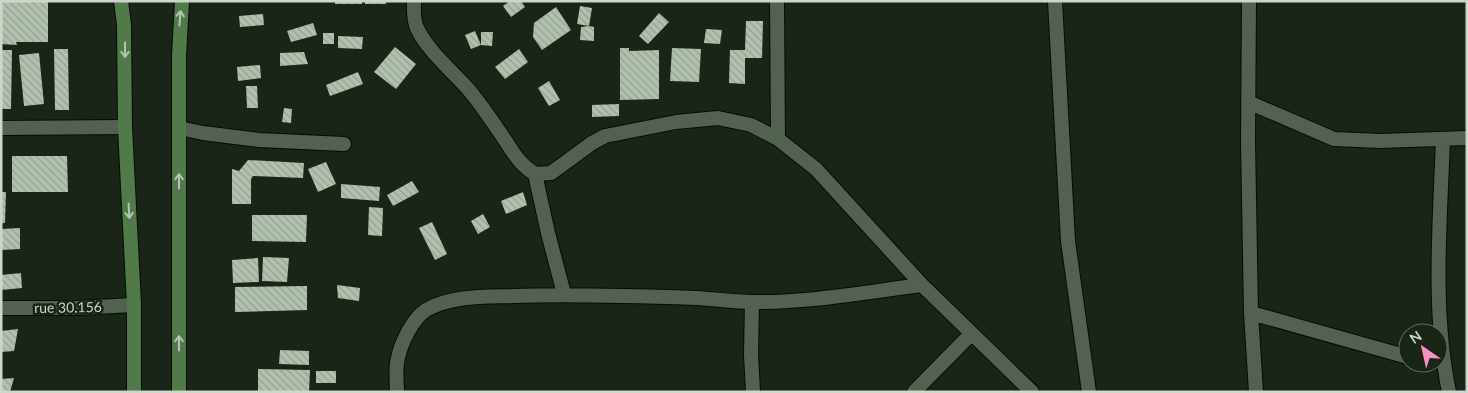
<svg xmlns="http://www.w3.org/2000/svg" width="1468" height="393" font-family="Lato,sans-serif">
<style>
.building{fill:url(#building-back-hatch)}
.lines{fill:none;stroke-linecap:round;stroke-linejoin:round}
.minor-casing{stroke:#040e03;stroke-width:16}
.secondary-casing{stroke:#040e03;stroke-width:16}
.minor{stroke:#526150;stroke-width:14}
.secondary{stroke:#51794a;stroke-width:14}
.oneway{stroke:#b4c3b2}
.labels{text-anchor:middle;dominant-baseline:central;stroke-width:5;stroke-linejoin:round;paint-order:stroke}
.street-label{font-size:14px;fill:#cdd6cc;stroke:#192516}
</style>
<defs>
<pattern id="building-back-hatch" width="6" height="6" patternUnits="userSpaceOnUse" patternTransform="scale(1.25)"><rect width="6" height="6" fill="#b1c1ae"/><path d="M-1 5l2 2M0 0l6 6M5-1l2 2" fill="none" stroke="#94a192"/></pattern>
</defs>
<rect width="100%" height="100%" fill="#192516"/>
<path class="building" d="M1 1H48V42H16L17 45 1 44Z
M335 1H362V4H335Z
M365 1H386V4H365Z
M510 1H521L525 7 511 17 503 6Z
M580 6 592 8 589 26 577 24Z
M556 7 571 30 542 50 533 37 534 23Z
M659 13 669 22 648 44 639 36Z
M263 14 264 25 240 27 239 16Z
M746 21H763L762 58H745V84L729 83 730 50H745Z
M313 23 317 35 291 42 287 31Z
M589 26 594 27V41L580 40 581 27Z
M706 29 722 30 720 44 704 43Z
M475 31 481 45 471 49 465 35Z
M481 32H493L492 46 481 45Z
M323 33H334V44H323Z
M338 36 363 37 362 49 338 48Z
M395 47 416 64 396 89 374 72Z
M620 48H629V51L659 50V99L620 100Z
M672 48 701 49 699 82 670 81Z
M54 49H68L69 110H55Z
M519 49 528 62 505 79 495 67Z
M1 50H12L11 109H1Z
M304 52 308 64 280 66V53Z
M39 53 44 104 24 106 19 55Z
M260 65 261 78 238 81 237 67Z
M358 72 363 84 330 96 326 85Z
M549 81 560 100 549 106 538 88Z
M246 86H257L258 108H247Z
M619 104V116L592 117V105Z
M284 108 292 109 291 123 282 122Z
M12 156H67L68 192H12Z
M248 160 304 163 303 178 253 176 251 179V204H232V169L239 171Z
M326 162 336 184 318 192 308 169Z
M412 181 419 192 393 206 387 195Z
M341 184 380 187 379 201 341 198Z
M1 192H6L5 223H1Z
M523 192 527 205 506 214 501 201Z
M369 207 383 208 382 236 368 235Z
M483 214 490 227 478 234 471 221Z
M252 215H307L306 242 252 241Z
M432 222 447 254 435 260 419 228Z
M20 228V249L1 250V229Z
M263 257 289 258 287 282 262 281Z
M258 258 259 282 233 283 232 260Z
M21 273 22 288 1 290V275Z
M337 285 360 288 359 301 338 298Z
M307 286V310L235 312V287Z
M18 329 14 351 1 352V331Z
M280 350 309 351V365L279 364Z
M258 369 310 370 309 392H258Z
M316 371H336V383H316Z
M14 378 10 392H1V379Z"/>
<g class="lines">
<g class="minor-casing">
<path id="minor" d="M414 1C414 10 413 20 417 28 427 50 452 71 469 90 483 107 495 125 507 143 515 156 522 166 535 174L548 233 564 294
M777 1 778 139
M1055 1 1068 241 1089 392
M1249 1 1248 141 1251 313 1256 392
M1248 102 1334 139 1380 141 1467 138
M1 128 125 127
M179 128 203 133 259 140 344 144
M1443 139C1440 223 1432 309 1449 392
M535 174 551 173 592 143 605 136 676 122 718 118 751 125 778 139 816 169 922 285 1032 392
M752 302 751 355 753 392
M1 308H76L134 305
M1251 313 1408 357
M397 392C397 381 395 368 398 358 401 343 413 318 426 310 453 295 485 297 515 296 575 294 636 296 696 298 715 299 734 302 753 302 809 303 866 292 922 285
M914 392 971 334"/>
</g>
<g class="secondary-casing">
<path id="secondary" d="M121 1 124 25 125 127 134 305V392
M179 392V56L182 1"/>
</g>
<use href="#minor" class="minor"/>
<use href="#secondary" class="secondary"/>
</g>
<defs><path id="oneway-shaft" d="M-6 0H5M1.5-3L5.5 0L1.5 3" fill="none" stroke-width="1.6" stroke-linecap="round" stroke-linejoin="round" transform="scale(1.25)"/></defs>
<g class="oneway">
<use href="#oneway-shaft" transform="translate(180 18) rotate(-86)"/>
<use href="#oneway-shaft" transform="translate(125 50) rotate(90)"/>
<use href="#oneway-shaft" transform="translate(179 181) rotate(-90)"/>
<use href="#oneway-shaft" transform="translate(129 211) rotate(87)"/>
<use href="#oneway-shaft" transform="translate(179 343) rotate(-90)"/>
</g>
<g class="labels">
<g class="street-label">
<text transform="translate(68 307) rotate(-1)">rue 30.156</text>
</g>
</g>
<rect width="1468" height="393" fill="none" stroke="#cdd6cc" stroke-width="5"/>
<g transform="translate(1423 348) rotate(326)"><circle r="24" fill="#192516" stroke="#616c5f"/>
<path d="M0-4L9 19L0 12L-9 19Z" fill="#fa8fc7"/>
<text y="-8" font-size="14" font-weight="bold" text-anchor="middle" fill="#cdd6cc">N</text>
</g>
</svg>
